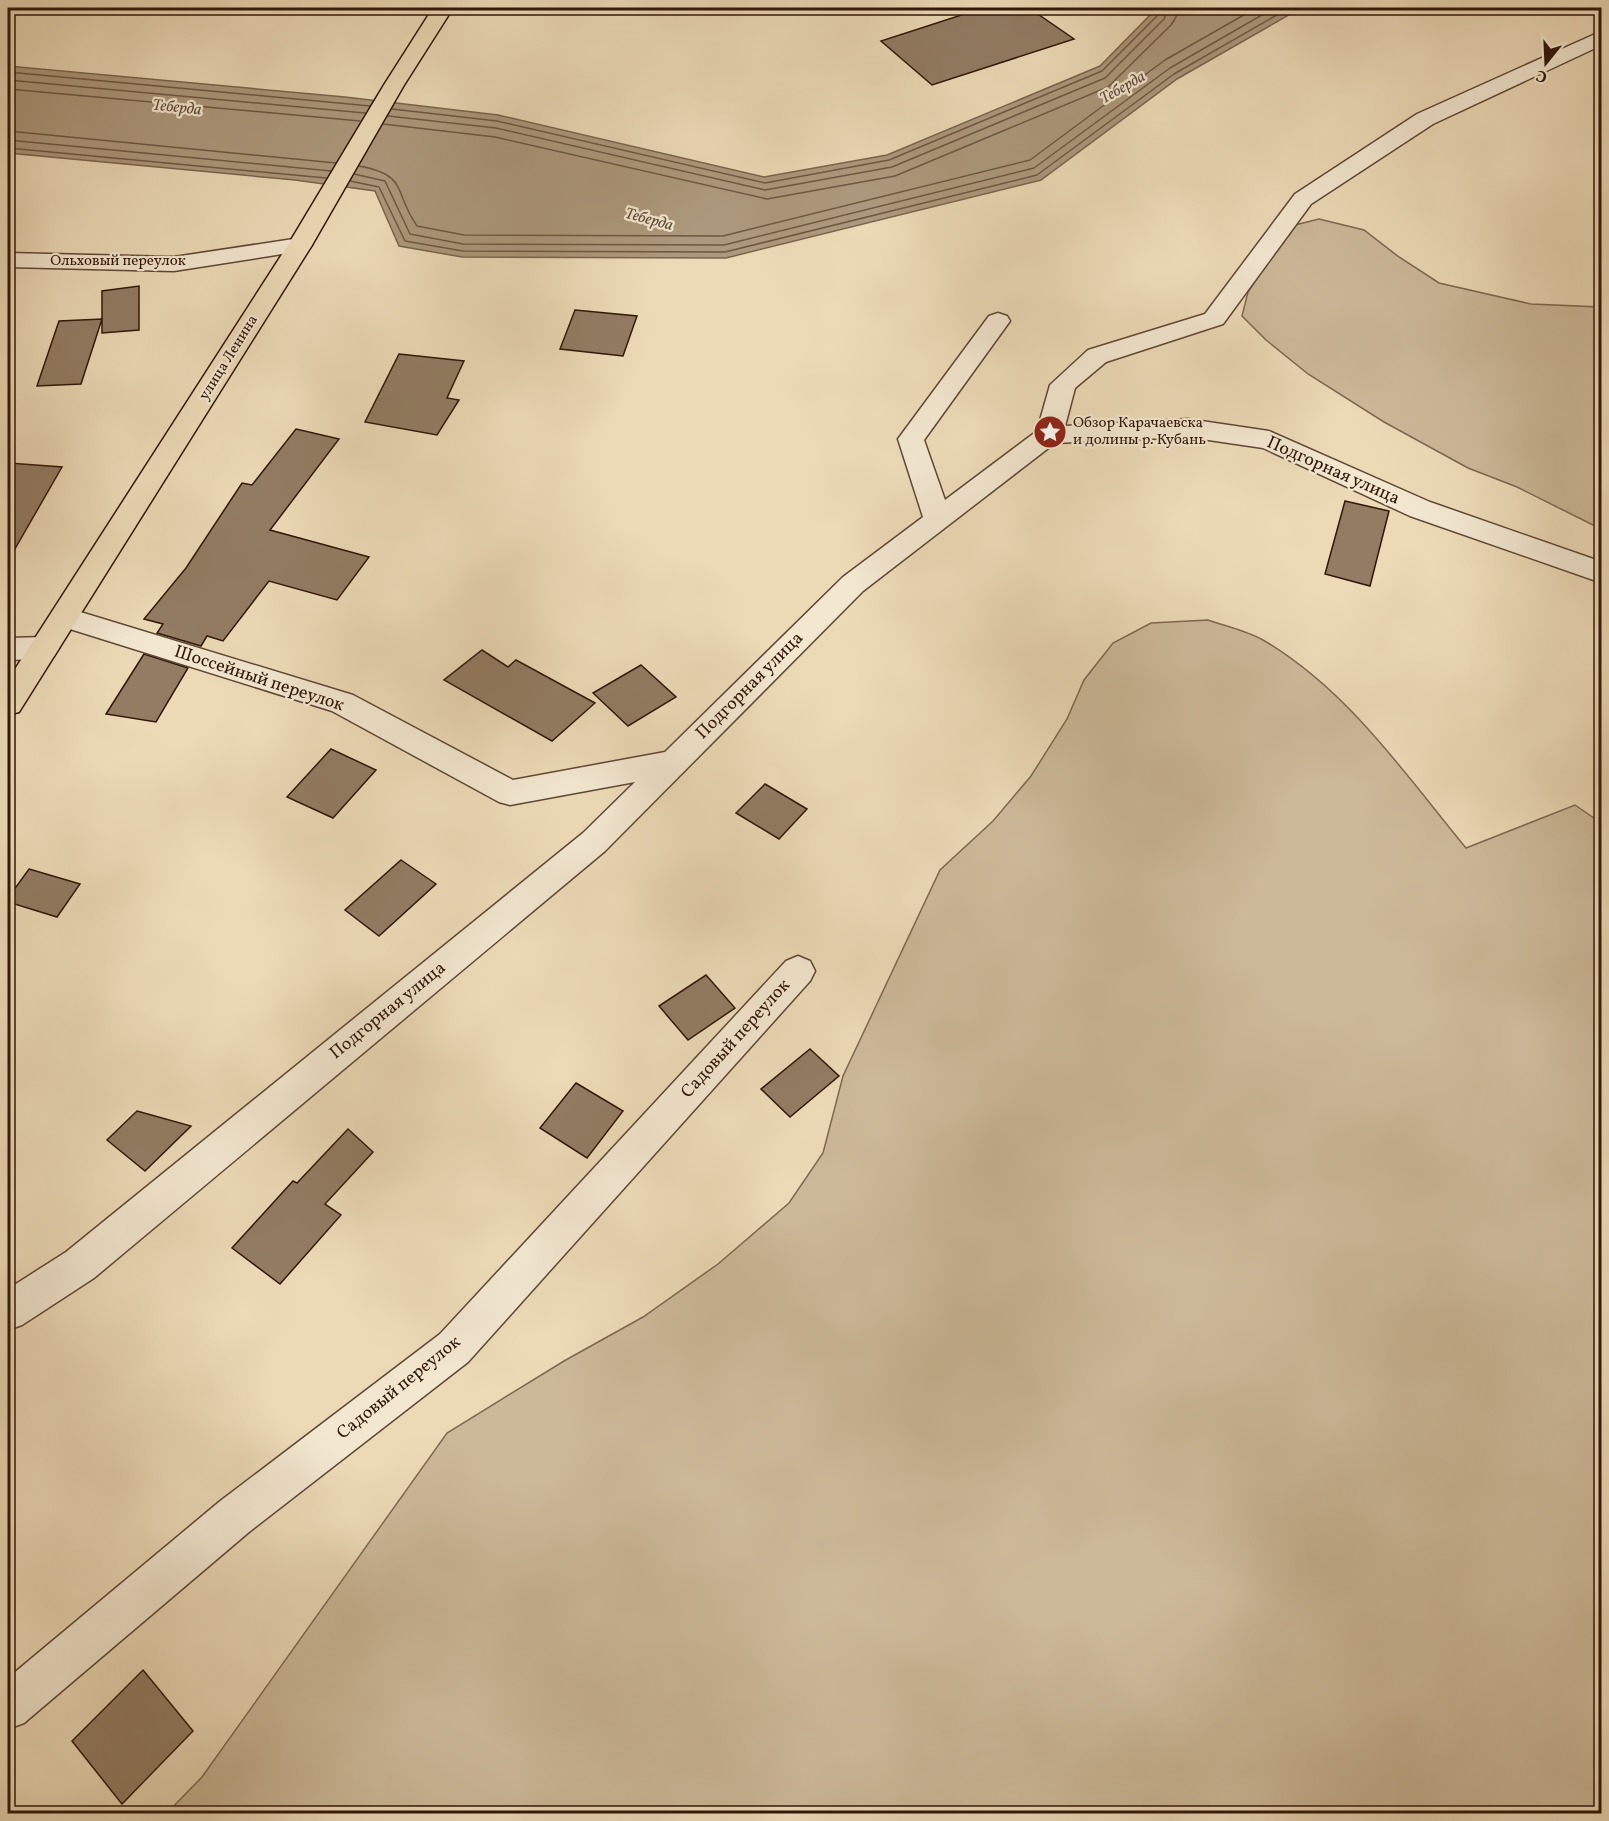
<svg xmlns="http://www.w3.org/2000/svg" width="1609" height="1821" font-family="Vollkorn,serif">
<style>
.green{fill:#ccb999;stroke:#7e6851;stroke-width:1.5}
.water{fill:#ac987c;stroke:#7a644e;stroke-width:1.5}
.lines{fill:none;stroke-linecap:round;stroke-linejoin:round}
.shore{stroke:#6e5842;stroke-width:1.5}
.building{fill:#927c63;stroke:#301709;stroke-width:1.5}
.minor-casing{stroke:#5f4834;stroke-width:3}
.major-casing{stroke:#301709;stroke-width:3}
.minor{fill:#f3e7d0;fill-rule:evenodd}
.major{fill:#ecdab7;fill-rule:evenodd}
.labels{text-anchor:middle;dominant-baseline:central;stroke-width:4.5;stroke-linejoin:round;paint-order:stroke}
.far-street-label{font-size:15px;fill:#301709;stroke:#f3e7d0}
.far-poi-label{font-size:15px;fill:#301709;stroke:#f3e7d0;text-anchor:start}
.far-water-label{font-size:16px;font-style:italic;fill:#624b37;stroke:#f3e7d0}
.street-label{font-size:18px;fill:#301709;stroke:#f3e7d0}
</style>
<rect width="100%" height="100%" fill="#ecdab7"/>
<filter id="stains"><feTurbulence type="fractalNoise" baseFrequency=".00333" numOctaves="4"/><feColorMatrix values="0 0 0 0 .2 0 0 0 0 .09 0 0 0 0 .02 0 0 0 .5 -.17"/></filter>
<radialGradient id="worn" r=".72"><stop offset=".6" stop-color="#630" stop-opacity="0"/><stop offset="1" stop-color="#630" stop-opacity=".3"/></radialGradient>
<path class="green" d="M1319 219 1364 230 1399 257 1439 283 1531 304 1601 307V529L1517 487 1468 468 1384 422 1308 374 1266 340 1242 316 1248 292 1265 266 1283 228Z
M1208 620C1225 626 1247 631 1263 640 1348 690 1405 774 1466 848L1575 805 1601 823V1813H167L202 1777 447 1433 564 1361 643 1317 718 1264 789 1203 823 1153 843 1076 940 870 993 821 1031 776 1067 719 1084 680 1113 643 1151 623Z"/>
<path class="water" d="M1157 8H1301L1177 79 1041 180 726 258 462 257 399 246 375 191 295 180 8 153V66L345 97 498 115 764 177 887 155 1100 66Z"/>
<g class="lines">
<path class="shore" d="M8 72 370 106
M8 80 365 113
M8 89 360 121
M392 109 497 121 765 183 889 160 1102 71 1159 14 1161 8
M388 116 496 128 765 190 892 167 1105 78 1164 19 1168 8
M383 124 495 137 767 199 895 176 1108 87 1171 25 1176 17 1177 8
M8 131 336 163
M8 140 331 171
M8 148 326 178
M359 166C409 175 393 192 417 226L464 235 723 236 1030 160 1165 60 1256 8
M354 174 385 181 410 234 463 244 724 245 1034 168 1170 68 1274 8
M350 181 379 187 405 241 463 251 725 252 1037 175 1174 74 1289 8"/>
</g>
<path class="building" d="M983 8H1029L1074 39 932 85 881 41Z
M139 286V330L102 333V291Z
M575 310 637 316 623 356 560 349Z
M102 319 81 384 37 386 59 321Z
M399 354 464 361 447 398 459 400 437 435 365 422Z
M296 429 339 439 270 530 369 557 337 600 269 581 223 641 207 636 201 646 157 633 163 624 144 619 186 568 242 483 252 485Z
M8 463 62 467 8 561Z
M1345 501 1389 511 1370 586 1325 574Z
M482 650 508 667 516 660 595 703 552 741 444 680Z
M144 654 188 668 156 722 106 714Z
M641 665 676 697 628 726 593 693Z
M331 749 376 770 333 818 287 797Z
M765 784 807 809 779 839 736 813Z
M401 860 436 884 379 936 345 910Z
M29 869 80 884 57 917 8 902V898Z
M706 975 735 1008 688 1040 659 1006Z
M810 1049 839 1076 790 1117 761 1089Z
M576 1083 623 1111 587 1158 540 1128Z
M137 1111 191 1126 145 1171 107 1140Z
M348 1129 373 1152 325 1204 341 1215 280 1284 232 1248 293 1181 297 1183Z
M143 1670 193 1731 122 1804 72 1741Z"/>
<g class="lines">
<g class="minor-casing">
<path id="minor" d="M1602 31V45L1433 124 1311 204 1223 324 1106 362 1075 388 1065 426 1188 419 1269 431 1430 502 1602 562V583L1410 516 1263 448 1188 437 1055 443 863 591 605 851 94 1278 22 1325 8 1330V1289L66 1252 583 833 635 782 510 805 499 802 332 711 54 624 50 617 54 610 64 607 353 695 513 780 665 752 843 577 923 517 898 439 989 316 998 313 1007 316 1010 321 924 440 945 500 1037 431 1050 385 1088 350 1205 314 1295 194 1417 114Z
M300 238 308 240 312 245 308 250 174 271 8 267V253L174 257Z
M44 637 54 640 59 648 54 656 44 659 8 660V638Z
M798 956 810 961 815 971 810 981 468 1362 249 1532 24 1723 8 1729V1678L219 1502 440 1334 786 961Z"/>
</g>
<g class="major-casing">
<path id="major" d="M433 8H453L404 85 312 245 19 712 8 715V680L288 245 384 85Z"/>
</g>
<use href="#minor" class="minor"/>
<use href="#major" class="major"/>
</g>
<defs>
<g id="sight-disc" transform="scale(1.725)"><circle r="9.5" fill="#8f2418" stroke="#f3e7d0"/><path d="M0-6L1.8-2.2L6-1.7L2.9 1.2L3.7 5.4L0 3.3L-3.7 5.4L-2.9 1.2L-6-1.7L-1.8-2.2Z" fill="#fff"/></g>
</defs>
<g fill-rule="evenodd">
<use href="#sight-disc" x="1050" y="432"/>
</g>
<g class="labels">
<g class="far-street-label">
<text x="118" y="261">Ольховый переулок</text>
<text transform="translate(229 358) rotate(-58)">улица Ленина</text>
</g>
<g class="far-poi-label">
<text x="1073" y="423">Обзор Карачаевска<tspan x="1073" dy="17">и долины р. Кубань</tspan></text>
</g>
<g class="far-water-label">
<text transform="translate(1123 88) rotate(-30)">Теберда</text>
<text transform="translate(177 108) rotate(6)">Теберда</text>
<text transform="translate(649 220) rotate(15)">Теберда</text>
</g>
<g class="street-label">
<text transform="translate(1333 471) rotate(24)">Подгорная улица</text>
<text transform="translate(259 679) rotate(18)">Шоссейный переулок</text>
<text transform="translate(750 686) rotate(-45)">Подгорная улица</text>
<text transform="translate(388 1011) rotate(-39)">Подгорная улица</text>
<text transform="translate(736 1039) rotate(-48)">Садовый переулок</text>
<text transform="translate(399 1388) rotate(-39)">Садовый переулок</text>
</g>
</g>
<rect width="1609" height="1821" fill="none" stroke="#ecdab7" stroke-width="30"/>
<rect x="9" y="9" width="1591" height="1803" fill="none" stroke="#301709" stroke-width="3"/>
<rect x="15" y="15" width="1579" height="1791" fill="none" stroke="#301709" stroke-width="1.5"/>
<g transform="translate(1546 63) rotate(198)" stroke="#f3e7d0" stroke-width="4.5" paint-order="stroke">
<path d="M0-4.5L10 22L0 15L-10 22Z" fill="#301709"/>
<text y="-9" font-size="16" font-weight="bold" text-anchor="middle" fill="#301709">С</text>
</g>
<rect width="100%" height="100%" filter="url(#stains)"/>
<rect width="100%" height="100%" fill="url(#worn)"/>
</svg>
